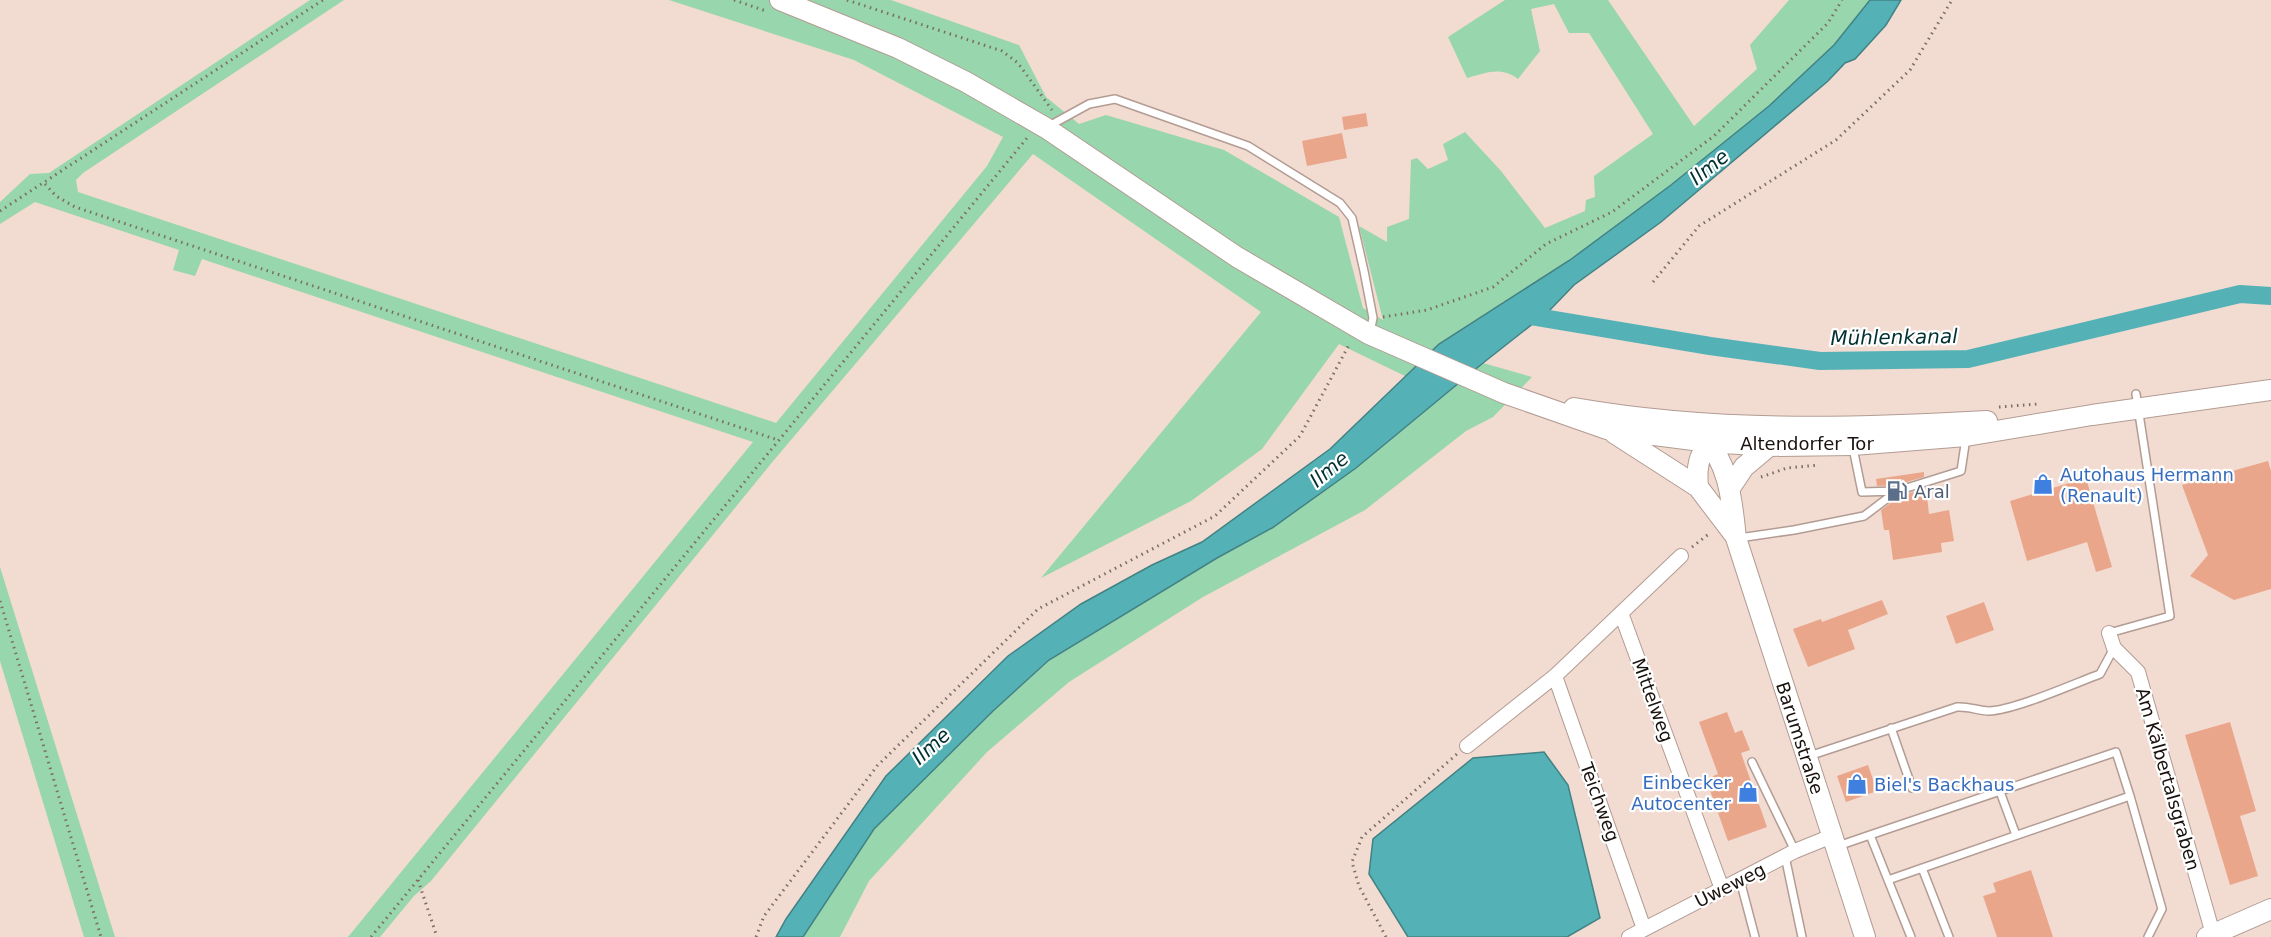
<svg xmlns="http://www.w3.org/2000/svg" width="2271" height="937" font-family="'DejaVu Sans',sans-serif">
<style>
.green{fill:#98d6ad}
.water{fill:#54b2b6;stroke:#428284;stroke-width:1.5}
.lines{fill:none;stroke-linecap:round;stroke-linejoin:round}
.canal{stroke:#54b2b6;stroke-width:18}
.building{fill:#eaa68a}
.service-casing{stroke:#b29c93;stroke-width:10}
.minor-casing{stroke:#b29c93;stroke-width:16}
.secondary-casing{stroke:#b29c93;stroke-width:22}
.path{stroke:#7c6d67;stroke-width:3;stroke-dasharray:1.5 4.5;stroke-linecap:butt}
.service{stroke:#fff;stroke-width:7}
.minor{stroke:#fff;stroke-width:14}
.secondary{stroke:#fff;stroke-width:20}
.labels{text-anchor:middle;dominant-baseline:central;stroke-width:4.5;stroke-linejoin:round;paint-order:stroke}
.street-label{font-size:18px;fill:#19120e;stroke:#fff}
.shop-label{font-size:18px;fill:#366cbe;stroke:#fff;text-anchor:start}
.service-label{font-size:18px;fill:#4e5e75;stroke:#fff;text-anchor:start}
.water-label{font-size:20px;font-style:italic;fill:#003032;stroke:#fff}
</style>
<rect width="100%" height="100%" fill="#f2dbd1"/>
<path class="green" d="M310 0H344L83 173 76 180 78 192 776 423 987 166 1003 137 854 60 669 0H891L1019 45 1046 97 1079 124 1106 115 1224 150 1339 217 1363 308 1383 320 1359 226 1387 242V227L1409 219 1411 160 1417 158 1428 169 1448 160 1443 144 1465 132 1501 171 1545 228 1585 211 1586 200 1595 197 1594 176 1653 134 1589 33H1569L1554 4 1531 9 1540 51 1518 79C1501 66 1486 73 1467 78L1448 37 1505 0H1608L1694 126 1757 69 1750 45 1789 0H1870L1834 45 1769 106 1671 185 1570 260 1439 344 1407 377 1339 344 1262 449 1191 501 1041 578 1261 312 1033 154 774 460 431 881 414 896 380 937H348L753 442 202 259 195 276 173 270 179 250 35 202 0 224V202L30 174 49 173Z
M1483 363 1532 377 1493 417 1466 431 1365 510 1203 597 1069 682 987 752 869 881 840 937H803L874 829 991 713 1050 660 1217 558 1272 528 1356 468Z
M0 567 115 937H84L0 661Z"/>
<path class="water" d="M1870 0H1901L1886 25 1855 59 1845 63 1828 81 1661 222 1574 285 1549 311 1483 363 1356 468 1272 528 1217 558 1049 660 993 711 874 829 803 937H776L786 919 886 776 1008 656 1081 604 1152 565 1202 542 1330 449 1439 344 1570 260 1671 185 1769 106 1834 45Z
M1544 752 1568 785 1600 918 1567 937H1408L1369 874 1373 839 1473 758Z"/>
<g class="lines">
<path class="canal" d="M1519 314 1710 346 1820 361 1968 359 2240 294 2271 296"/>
</g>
<path class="building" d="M1366 113 1368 126 1344 130 1342 117Z
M1342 133 1347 158 1307 166 1302 141Z
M2268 461 2271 471V589L2234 600 2190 576 2208 555 2182 485Z
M1924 472V477L1896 485 1877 486 1876 479Z
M2086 478 2112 567 2096 572 2087 542 2027 561 2010 501Z
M1926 488 1929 514 1949 510 1954 541 1941 543 1942 552 1893 560 1889 530H1884L1881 510 1900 496Z
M1882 600 1888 614 1848 630 1855 649 1808 667 1793 629 1821 619 1822 622Z
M1984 602 1994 630 1956 644 1946 616Z
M1727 712 1735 733 1742 730 1750 750 1741 753 1767 827 1728 841 1706 779 1718 774 1699 722Z
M2230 722 2256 811 2240 816 2258 876 2230 885 2185 735Z
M1868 765 1877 791 1846 802 1837 776Z
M2031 870 2053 937H1997L1983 896 1996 892 1993 883Z"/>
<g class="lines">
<g class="service-casing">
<path id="service" d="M1049 126 1089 104 1115 99 1248 146 1340 203 1352 218 1364 271 1373 318 1370 332
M1853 448 1862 492 1897 491 1961 471 1966 438
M1739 538 1794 530 1864 516 1897 491
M2109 633 2170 616 2136 394
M1891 728 1912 788
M1809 756 1957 707C1969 706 1978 711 1989 711 2015 710 2073 684 2100 674L2114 648
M1752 762 1795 851
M1999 789 2016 835
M1870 835 2116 752 2130 796
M1838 846 1870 835 1888 880 2130 796 2162 909 2148 937
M1785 856 1802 937
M1922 868 1949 937
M1740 880 1755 937
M1888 880 1911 937"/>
</g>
<g class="minor-casing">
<path id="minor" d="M1621 613 1722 889
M2109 633 2114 648 2138 672 2213 934
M1555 676 1644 929
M1467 746 1555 676 1681 556
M1629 937 1795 851 1832 836"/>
</g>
<g class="secondary-casing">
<path id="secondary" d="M780 0 898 48 966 82 1046 128 1237 257 1369 334 1504 393 1607 429 1709 442 1769 446 1853 445 1966 436 2092 415 2271 390
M1574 408C1712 432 1848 429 1987 421
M1614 433 1698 487 1736 537
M1703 436C1730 464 1732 503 1736 538L1865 937
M1698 487C1696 466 1699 449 1717 437
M1730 488 1744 467 1769 446
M2207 937 2271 909"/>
</g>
<path class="path" d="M734 0 766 11
M847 0 1002 51 1018 63 1052 110
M45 184 56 196 75 207 778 440
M0 211 323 0
M1653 282 1699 226 1836 140 1910 70 1952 0
M1383 317 1427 310 1493 287 1546 244 1612 212 1714 136 1828 23 1842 0
M1999 407 2038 404
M1761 477 1787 468 1819 465
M1692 547 1710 533
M0 601 101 937
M418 880 437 937
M371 937 1027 138
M756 937 764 916 877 766 1038 609 1215 516 1300 436 1350 343
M1386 937 1359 886 1352 862 1362 837 1457 754"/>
<use href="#service" class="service"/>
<use href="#minor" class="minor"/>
<use href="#secondary" class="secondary"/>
</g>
<defs>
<g id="shop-bare" transform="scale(1.62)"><path d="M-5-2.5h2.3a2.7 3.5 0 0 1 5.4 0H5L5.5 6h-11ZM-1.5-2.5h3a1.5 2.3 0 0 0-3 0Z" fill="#3f7fe0" stroke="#fff" stroke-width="2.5" paint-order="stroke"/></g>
<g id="fuel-bare" transform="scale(1.62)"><path d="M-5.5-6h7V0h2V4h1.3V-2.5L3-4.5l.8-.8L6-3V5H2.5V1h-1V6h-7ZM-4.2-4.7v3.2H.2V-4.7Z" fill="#5c6f8a" stroke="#fff" stroke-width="2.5" paint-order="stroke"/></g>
</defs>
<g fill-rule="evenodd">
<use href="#shop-bare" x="2043" y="484"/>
<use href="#fuel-bare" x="1897" y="491"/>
<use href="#shop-bare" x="1857" y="784"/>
<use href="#shop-bare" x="1748" y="792"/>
</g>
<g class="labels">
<g class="street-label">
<text x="1807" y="443">Altendorfer Tor</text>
<text transform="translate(1653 700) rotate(70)">Mittelweg</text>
<text transform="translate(1800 738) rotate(72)">Barumstraße</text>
<text transform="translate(2168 779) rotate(74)">Am Kälbertalsgraben</text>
<text transform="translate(1600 802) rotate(70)">Teichweg</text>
<text transform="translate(1730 885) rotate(-27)">Uweweg</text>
</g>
<g class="shop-label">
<text x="2060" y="474">Autohaus Hermann<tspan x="2060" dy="21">(Renault)</tspan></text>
<text x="1731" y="782" text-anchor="end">Einbecker<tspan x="1731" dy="21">Autocenter</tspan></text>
<text x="1874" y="784">Biel's Backhaus</text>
</g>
<g class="service-label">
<text x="1914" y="491">Aral</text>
</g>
<g class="water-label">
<text transform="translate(1709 167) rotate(-39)">Ilme</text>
<text transform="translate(1894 337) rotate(-1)">Mühlenkanal</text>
<text transform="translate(1329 469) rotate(-40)">Ilme</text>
<text transform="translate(931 746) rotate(-42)">Ilme</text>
</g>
</g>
</svg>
